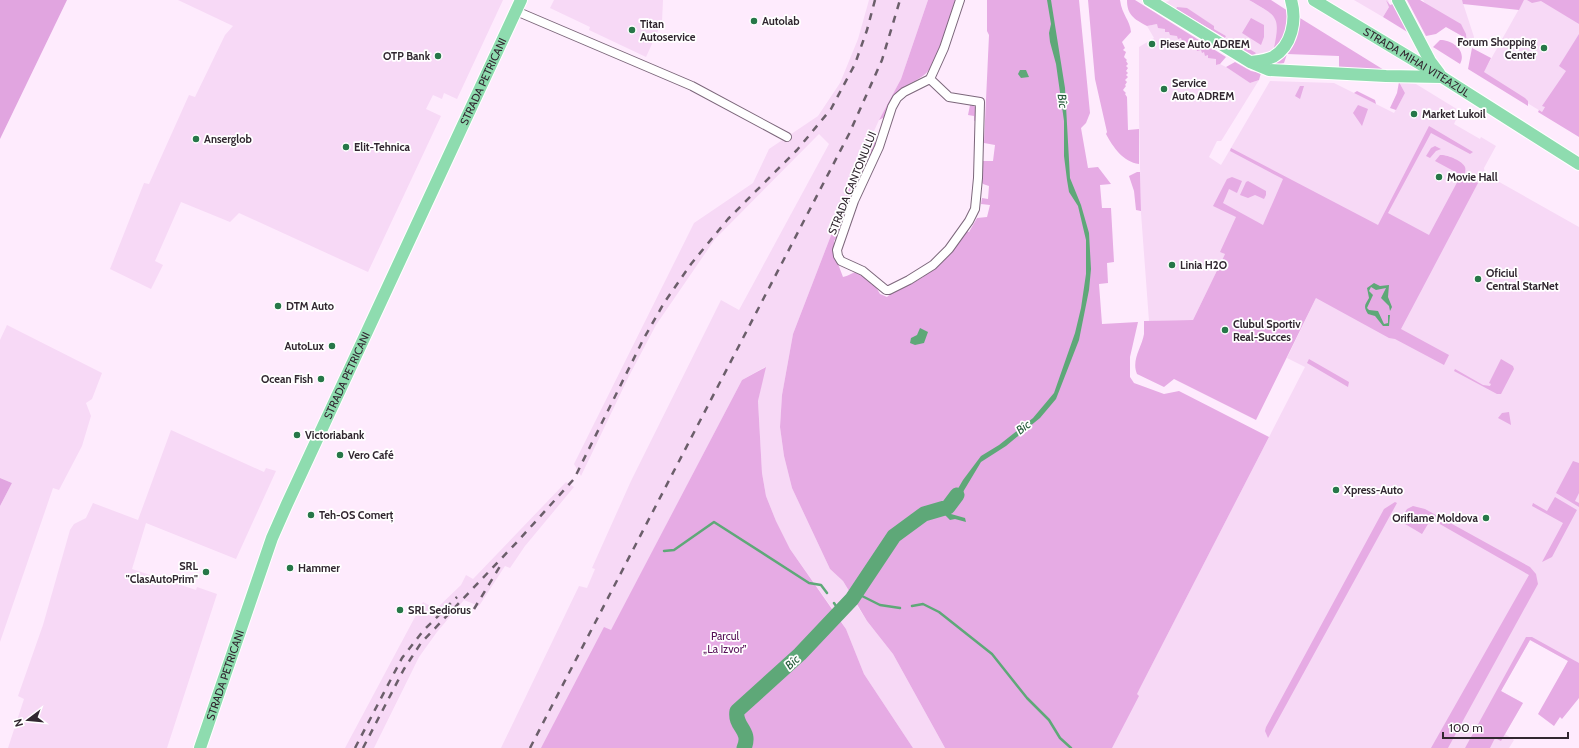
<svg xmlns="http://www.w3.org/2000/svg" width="1579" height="748" font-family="Cabin,sans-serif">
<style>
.built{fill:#f7d9f6}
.green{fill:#e6abe4}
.forest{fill:#e1a5e0}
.water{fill:#5ea878}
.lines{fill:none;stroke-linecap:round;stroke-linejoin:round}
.stream{stroke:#5ea878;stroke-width:2.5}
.river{stroke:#5ea878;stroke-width:15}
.street-casing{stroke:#7c677b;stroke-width:10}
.primary-casing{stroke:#fff;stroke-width:14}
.street{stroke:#fff;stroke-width:8}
.primary{stroke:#8edcaf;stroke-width:12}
.rail{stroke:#6b5e6a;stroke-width:2.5;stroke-dasharray:7 7;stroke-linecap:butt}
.poi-dot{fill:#267748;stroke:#fff;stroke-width:1.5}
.labels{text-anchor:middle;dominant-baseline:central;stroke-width:3.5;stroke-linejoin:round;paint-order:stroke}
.poi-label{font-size:11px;font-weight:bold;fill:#312730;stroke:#fff;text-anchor:start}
.street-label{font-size:11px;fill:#312730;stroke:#fff}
.park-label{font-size:11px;fill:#560f57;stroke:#fff}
.water-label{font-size:12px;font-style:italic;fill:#235938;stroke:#fff}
</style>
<rect width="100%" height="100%" fill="#feebfd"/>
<path class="built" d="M178 0H503L457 99 444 93 442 99 433 95 426 109 441 116 368 272 239 213 230 222 181 202 155 261 163 265 151 289 110 269 144 183 149 184 189 95 195 97 225 35 233 26Z
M554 0H663L662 22 646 57 589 30 590 27 550 8Z
M869 0H928L901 79 879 120 855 173 793 334 782 395 780 427 784 456 792 488 830 569 843 581 851 595 834 611 790 549 776 521 766 496 762 473 758 401 765 367 742 380 550 748H501L579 586 587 588 595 569 592 568 631 481 721 300 739 310 829 144 819 134 715 239 656 325 629 376 581 476 574 464 694 223 753 183 769 149 818 116 840 83 858 39Z
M1168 0H1249L1269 12 1276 19 1278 28 1276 48 1269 54 1253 56 1255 54 1234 41 1228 42 1225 38 1226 36 1214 29 1178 7 1176 9 1165 2 1170 1Z
M1354 0H1388L1390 5 1383 17Z
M1423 0H1462L1474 37 1472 48 1467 45 1462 36 1446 27 1431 13Z
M1524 0H1558L1579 9V52L1542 112 1482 75Z
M1157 24 1216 59V65L1220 64 1226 67 1250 83 1259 80 1223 138 1221 141H1217L1209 157 1221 165 1270 81 1334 83 1394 113 1405 93 1399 82 1416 84 1460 111 1454 124 1480 139 1481 137 1496 146 1484 168 1485 174 1579 227V698L1555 686 1568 661 1530 640 1501 691 1523 703 1505 734 1514 740 1509 748H1109L1305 367 1287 358 1321 288 1220 252 1225 254 1193 320 1149 321 1141 213 1139 117V47L1154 38 1147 26Z
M7 325 102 373 92 399 86 403 91 416 82 446 59 490 53 488 0 642V506L12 483 0 478V340Z
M171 430 264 472 266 468 276 471 236 559 146 523 132 569 196 590 197 587 217 594 167 748H8L24 699 18 696 43 625 70 530 74 524 86 518 93 503 138 520Z
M566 482 574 487 525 546 510 568 505 566 479 606 464 600 437 632 419 657 374 748H345L423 602 436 609 461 585 466 575 473 579Z
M854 601 867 621 893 654 945 748H913L864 674 846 629 839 618Z"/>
<path class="green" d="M928 0H955C950 17 939 57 929 70 921 80 910 82 901 89 893 96 890 107 887 116L879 120 901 79Z
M987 0H1079L1090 113 1086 123 1081 128 1088 168 1098 167 1111 184 1100 185 1102 208H1111L1114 262 1107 263 1108 283 1099 284 1102 324 1138 322 1130 357V377L1134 383 1164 394 1179 391 1269 437 1141 686 1137 694 1139 696 1112 748H945L893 654 867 621 843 581 830 569 792 488 784 456 780 427 782 395 793 334 855 173 861 176 846 209V218L841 231 834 241 835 256 843 277C848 276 852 273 856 272 864 271 877 287 880 294L887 297C897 287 912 285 923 277 940 264 953 247 966 231L969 232 977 218 987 217 990 205 981 204 982 198 988 199 989 186 983 184 981 181V161H993L995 145 984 143 989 35 987 31Z
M1088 0H1120C1122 15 1130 20 1131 32L1122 42 1125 48 1123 50 1126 52 1124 57 1127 60 1126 61 1128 64 1126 66 1128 68 1126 71 1128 73 1126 75 1128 77 1125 80 1127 82 1125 85 1126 86 1123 90 1126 93 1125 94 1127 97 1128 130 1139 129V164C1123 162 1113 147 1106 134L1107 132 1095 79Z
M1127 0H1135L1226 57 1220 64 1216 65V59L1208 58V55L1205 56 1204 52 1202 53 1201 50 1197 51 1196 47 1189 46 1185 41H1182L1181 38 1178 39 1177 36 1170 35 1169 32H1165V29L1158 28 1157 24 1147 26C1134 19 1127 15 1127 0Z
M1249 0H1271L1288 11C1291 25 1285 37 1276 48H1274C1281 15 1276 16 1249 0Z
M1386 0 1390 5 1393 4 1409 33 1383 17 1389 7Z
M1407 0H1420L1461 24 1466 34 1467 45 1462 36 1446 27 1436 34 1426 36Z
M1462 0H1524L1519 10 1463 4Z
M1527 0H1579V24L1541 1 1532 3Z
M1177 7 1187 8 1214 26V29L1226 36 1225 38 1176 9Z
M1251 18 1264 25V37L1261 45 1242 33Z
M1300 18 1384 70 1386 72 1339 68V56L1287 54 1284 63 1276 65 1275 62 1294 38Z
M1579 34V137L1538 112 1539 110 1542 112 1545 107 1542 106 1566 71 1559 66Z
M1230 40 1234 41 1238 45 1241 44 1256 53 1253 56 1228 42Z
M1440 40C1453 40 1467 51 1460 64L1433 47Z
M1472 48 1491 58 1484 72 1525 98 1528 101V106L1468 69Z
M1235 62 1251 71 1261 73 1259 80 1250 83 1226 67Z
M1399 82 1405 93 1396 110 1390 108 1397 93Z
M1300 86H1304L1300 99 1295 96Z
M1357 91 1375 100 1376 104 1354 93Z
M970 105 976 107V120L974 121V116L968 115Z
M1358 105 1368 109 1362 126 1353 113Z
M1429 126 1473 152 1470 154 1431 133 1388 213 1429 235 1461 175 1435 161 1440 155C1446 154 1463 161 1465 167 1466 170 1465 174 1464 177L1478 183 1401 329 1449 355 1444 365 1395 339 1389 338 1316 298 1256 420 1174 379 1164 387 1137 374C1131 360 1142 347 1144 334 1144 329 1144 325 1144 321L1193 320 1225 254 1220 252 1236 217 1213 206 1227 179 1232 177 1242 181 1237 193 1229 189 1223 203 1263 225 1283 179 1230 151 1231 148 1378 225Z
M872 138 876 145 872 157 865 153Z
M1435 146 1441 149 1436 151 1430 158 1426 156 1431 148Z
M1137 172H1140L1141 211 1136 210 1134 191 1129 176Z
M1248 181 1266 191V195L1264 199 1255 195 1248 198 1240 195 1246 182Z
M1309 359 1349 382 1348 387 1307 363Z
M1501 359 1513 366 1514 369 1501 394H1497L1454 371 1455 369 1483 385 1490 386 1491 384 1489 383Z
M766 367 758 401 762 473 766 496 776 521 790 549 846 629 864 674 913 748H541L604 627 611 630 742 380Z
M1509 412 1511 425 1498 418 1502 413Z
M1573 461 1579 463V493L1575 501 1579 503V507L1556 493Z
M1555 497 1577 510 1552 557 1542 562 1563 523 1532 506 1533 503 1547 511Z
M1395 502 1397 503 1268 738 1265 731 1266 727 1384 509Z
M1413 506 1425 509 1530 567 1536 574 1538 584 1448 748H1431L1529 575 1431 519 1422 534 1400 521 1407 509Z
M1526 637H1532L1579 663V698L1562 719 1560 717 1554 726 1538 714 1568 661 1530 640 1501 691 1523 703 1501 741 1495 738 1490 748H1465Z"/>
<path class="forest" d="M0 0H67L0 139Z
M0 478 12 483 0 506Z"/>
<path class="water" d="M1047 0H1051L1065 88 1070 178 1081 205 1089 233 1091 269 1089 290 1079 340 1056 399 1040 418 1024 431 1006 446 981 462 954 507 949 511 951 514 965 518 966 522 955 519 950 520 945 515 943 508 949 504 963 480 981 456 999 445 1033 418 1054 393 1075 333 1081 308 1086 274V240L1078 206 1069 192 1067 180 1064 156V121L1056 64 1050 42 1049 33 1051 24Z
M1020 70H1026L1029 77 1021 78 1018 74Z
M1374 283 1380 286 1389 285 1388 297 1392 307 1390 311 1389 306 1381 298 1386 288 1376 290 1371 287 1369 291 1373 295 1367 308 1369 310 1378 311 1384 324 1388 323V315H1390L1389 326H1383L1375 316 1368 314C1363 306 1365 305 1369 298L1367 288Z
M920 328 928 332 924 343 915 345 910 343 911 338 917 335Z"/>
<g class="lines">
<path class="stream" d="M664 551 674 550 714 522 809 583 821 585 827 593
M856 593 880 605 900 608
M834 603 840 612
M912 606 923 604 939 612 992 654 1027 698 1049 720 1060 738 1071 748"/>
<path class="river" d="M744 748C752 730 734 727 737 711L800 654 852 599 894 536 924 514 948 507 957 495"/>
<g class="street-casing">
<path id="street" d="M516 11 692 86 787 137
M930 79 949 97 980 102 978 178 975 209 969 221 949 249 933 265 909 280 889 290H886L863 271 841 261 838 256 837 250 854 201 879 147 892 107 897 98 904 92 930 79 944 48 960 0"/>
</g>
<g class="primary-casing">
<g id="primary">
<path d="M1149 0 1250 62 1269 70 1386 76 1442 77"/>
<path id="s1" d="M1314 0 1442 77 1579 164"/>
<path d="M1398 0 1430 61 1439 73"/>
<path d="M1251 62C1258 61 1267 60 1273 57 1292 46 1297 20 1291 0"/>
<path id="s2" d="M200 748 272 538 287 504 521 0"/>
</g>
</g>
<use href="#street" class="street"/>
<use href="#primary" class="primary"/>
<path class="rail" d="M474 609 502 563
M355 748 402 658 423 631 457 597
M363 748 404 669 421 643 517 542 574 479 644 338 664 303 691 264 728 219 797 150 831 109 855 64 867 30 875 0
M530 748 849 134 882 60 900 0"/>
</g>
<g class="poi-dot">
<circle cx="754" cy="21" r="4"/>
<circle cx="632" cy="30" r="4"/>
<circle cx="1152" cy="44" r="4"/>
<circle cx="1544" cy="48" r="4"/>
<circle cx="438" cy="56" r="4"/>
<circle cx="1164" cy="89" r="4"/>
<circle cx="1414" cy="114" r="4"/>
<circle cx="196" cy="139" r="4"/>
<circle cx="346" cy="147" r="4"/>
<circle cx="1439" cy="177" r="4"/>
<circle cx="1172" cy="265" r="4"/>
<circle cx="1478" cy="279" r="4"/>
<circle cx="278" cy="306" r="4"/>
<circle cx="1225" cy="330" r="4"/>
<circle cx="332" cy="346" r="4"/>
<circle cx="321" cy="379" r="4"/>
<circle cx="297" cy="435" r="4"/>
<circle cx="340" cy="455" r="4"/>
<circle cx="1336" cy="490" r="4"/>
<circle cx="311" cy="515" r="4"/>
<circle cx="1486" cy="518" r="4"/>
<circle cx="290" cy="568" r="4"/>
<circle cx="206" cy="572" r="4"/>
<circle cx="400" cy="610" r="4"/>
</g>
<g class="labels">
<g class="poi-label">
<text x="762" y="21">Autolab</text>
<text x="640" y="24">Titan<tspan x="640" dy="13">Autoservice</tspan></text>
<text x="1536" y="42" text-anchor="end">Forum Shopping<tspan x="1536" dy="13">Center</tspan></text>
<text x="1160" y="44">Piese Auto ADREM</text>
<text x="430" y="56" text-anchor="end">OTP Bank</text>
<text x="1172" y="83">Service<tspan x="1172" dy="13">Auto ADREM</tspan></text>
<text x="1422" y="114">Market Lukoil</text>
<text x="204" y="139">Anserglob</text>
<text x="354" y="147">Elit-Tehnica</text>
<text x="1447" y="177">Movie Hall</text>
<text x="1180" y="265">Linia H2O</text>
<text x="1486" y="273">Oficiul<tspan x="1486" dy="13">Central StarNet</tspan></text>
<text x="286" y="306">DTM Auto</text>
<text x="1233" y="324">Clubul Sportiv<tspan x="1233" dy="13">Real-Succes</tspan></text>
<text x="324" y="346" text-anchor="end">AutoLux</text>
<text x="313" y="379" text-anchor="end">Ocean Fish</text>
<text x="305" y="435">Victoriabank</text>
<text x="348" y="455">Vero Café</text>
<text x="1344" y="490">Xpress-Auto</text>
<text x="319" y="515">Teh-OS Comerț</text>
<text x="1478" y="518" text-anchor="end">Oriflame Moldova</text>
<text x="198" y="566" text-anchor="end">SRL<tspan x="198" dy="13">"ClasAutoPrim"</tspan></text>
<text x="298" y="568">Hammer</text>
<text x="408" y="610">SRL Sediorus</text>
</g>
<g class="street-label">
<text stroke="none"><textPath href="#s1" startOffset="120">STRADA MIHAI VITEAZUL</textPath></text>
<text stroke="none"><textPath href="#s2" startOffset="725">STRADA PETRICANI</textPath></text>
<text transform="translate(852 183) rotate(-68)">STRADA CANTONULUI</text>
<text stroke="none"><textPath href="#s2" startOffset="401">STRADA PETRICANI</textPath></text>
<text stroke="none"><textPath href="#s2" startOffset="77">STRADA PETRICANI</textPath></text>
</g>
<g class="park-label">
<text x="725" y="636">Parcul<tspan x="725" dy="13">„La Izvor”</tspan></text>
</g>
<g class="water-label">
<text transform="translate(1063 101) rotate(82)">Bîc</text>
<text transform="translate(1023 427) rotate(-37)">Bîc</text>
<text transform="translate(792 662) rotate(-43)">Bîc</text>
</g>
</g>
<g transform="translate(28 720) rotate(254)" stroke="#ffffff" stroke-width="3" paint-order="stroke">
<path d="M0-3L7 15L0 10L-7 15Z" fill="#312730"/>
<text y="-6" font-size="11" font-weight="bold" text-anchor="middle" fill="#312730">N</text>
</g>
<path d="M1443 732v6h125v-6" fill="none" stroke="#312730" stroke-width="2"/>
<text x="1449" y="732" font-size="12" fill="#312730" stroke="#ffffff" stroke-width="3" paint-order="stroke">100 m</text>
</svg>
